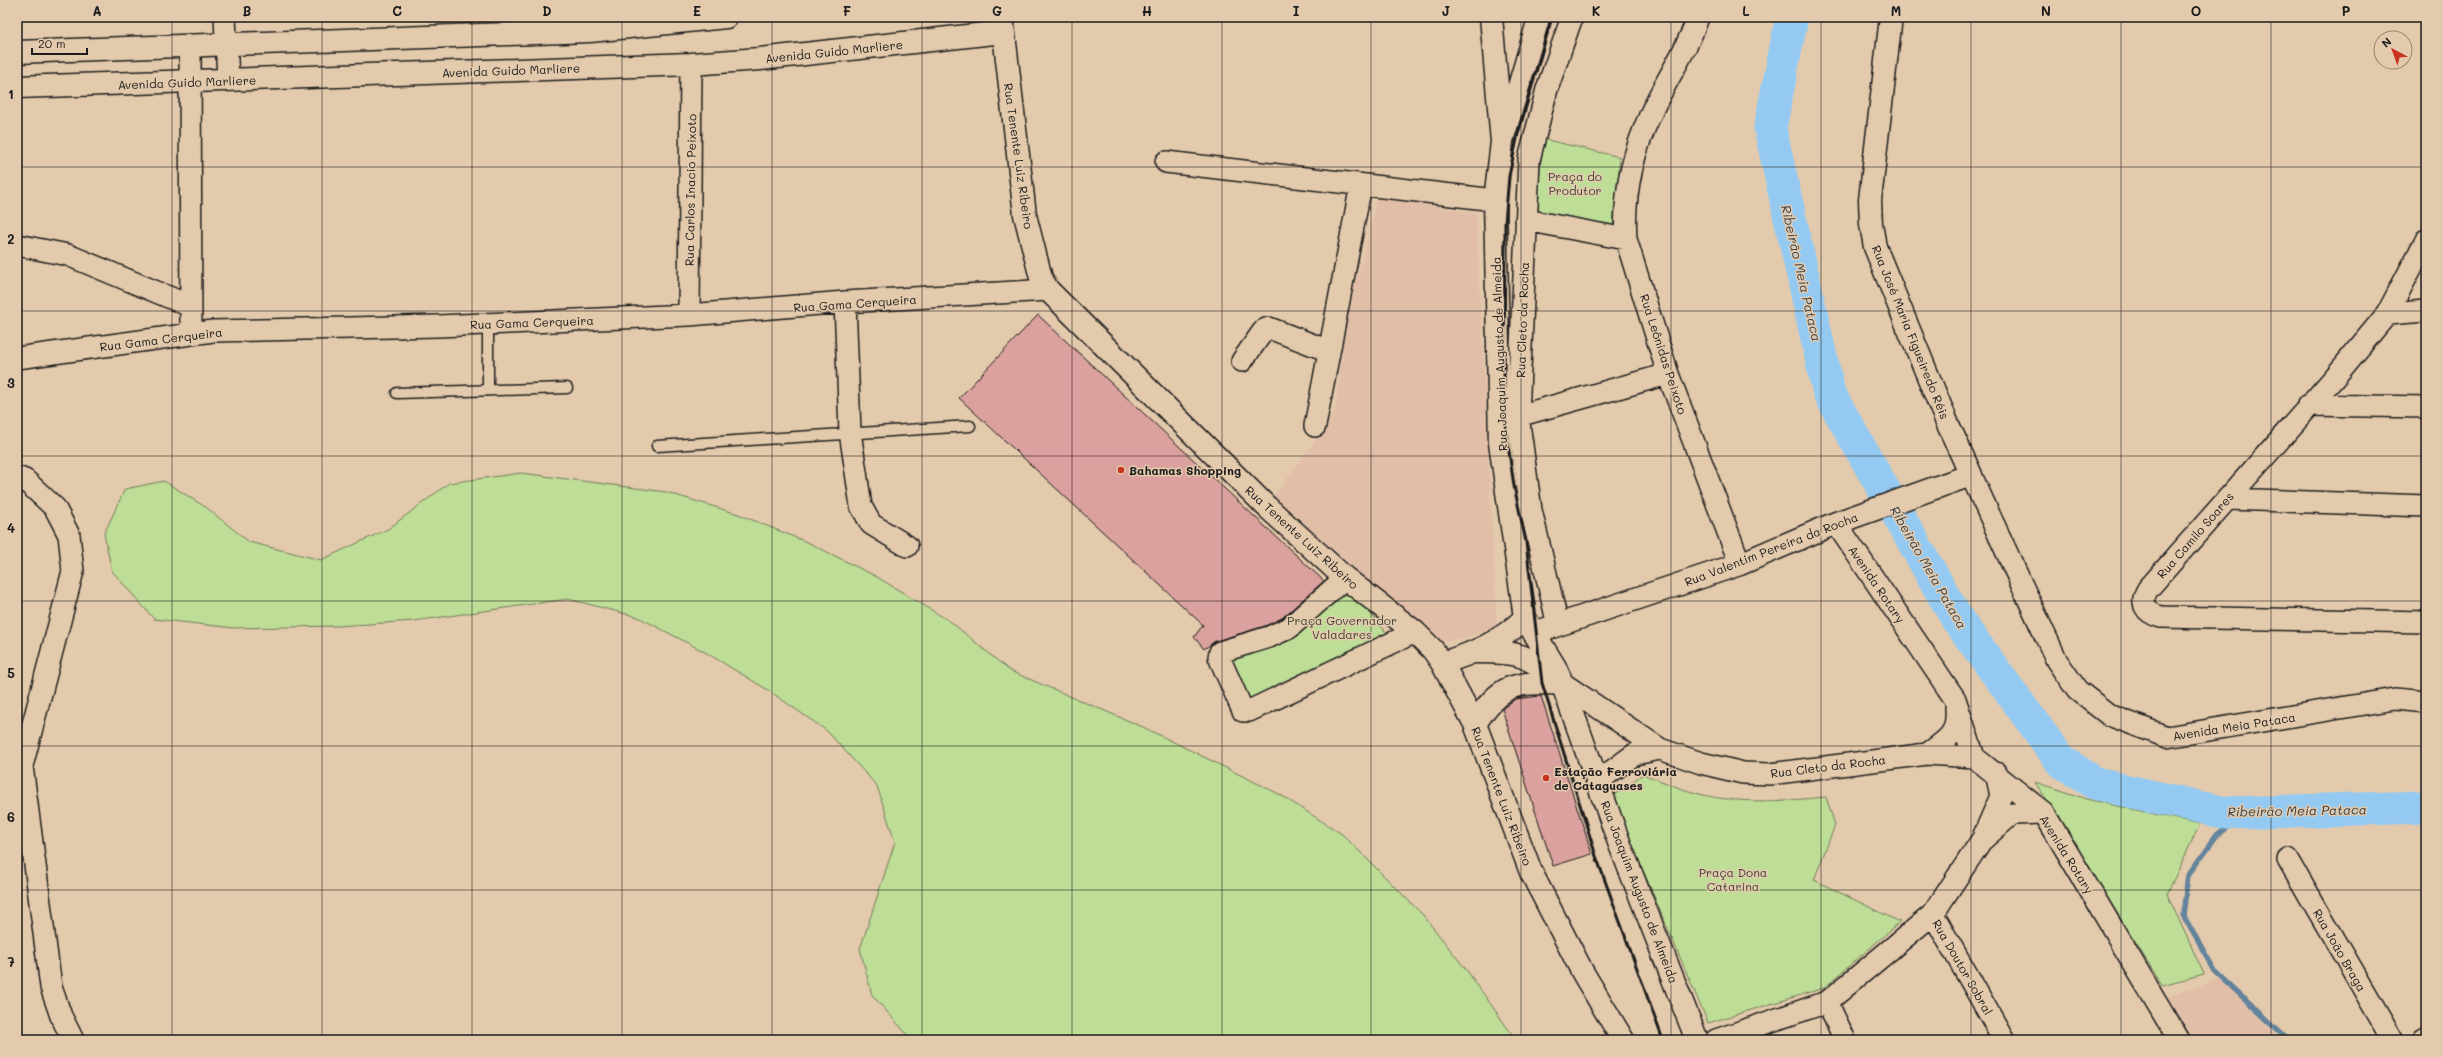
<svg xmlns="http://www.w3.org/2000/svg" width="2443" height="1057" font-family="Mali,sans-serif">
<style>
.built{fill:#e1bea8}
.green{fill:#bedd96;stroke:#6d7c59}
.lines{fill:none;stroke-linecap:round;stroke-linejoin:round}
.stream{stroke:#64849c;stroke-width:5.5}
.river{stroke:#94caf2;stroke-width:33}
.building{fill:#dba19e;stroke:#1c1c1c}
.service-casing{stroke:#1c1c1c;stroke-width:13}
.minor-casing{stroke:#1c1c1c;stroke-width:24}
.tertiary-casing{stroke:#1c1c1c;stroke-width:25}
.secondary-casing{stroke:#1c1c1c;stroke-width:25}
.service{stroke:#e4caac;stroke-width:10}
.minor{stroke:#e4caac;stroke-width:21}
.tertiary{stroke:#e4caac;stroke-width:22}
.secondary{stroke:#e4caac;stroke-width:22}
.rail{stroke:#1c1c1c;stroke-width:3}
.grid{fill:none;stroke:#1c1c1c;stroke-width:1;stroke-opacity:0.55}
.poi-dot{fill:#c8321e;stroke:#e4caac;stroke-width:1.5}
.labels{text-anchor:middle;dominant-baseline:central;stroke-width:3;stroke-linejoin:round;paint-order:stroke}
.street-label{font-size:12px;fill:#1c1c1c;stroke:#e4caac}
.park-label{font-size:12px;fill:#3c4334;stroke:#e4caac}
.poi-label{font-size:12px;font-weight:bold;fill:#1c1c1c;stroke:#e4caac;text-anchor:start}
.water-label{font-size:13px;font-style:italic;fill:#343f47;stroke:#e4caac}
.neatline{fill:none;stroke:#1c1c1c;stroke-width:1.5}
.grid-label{font-size:13px;text-anchor:middle;font-weight:bold;fill:#1c1c1c}
</style>
<rect width="100%" height="100%" fill="#e4caac"/>
<filter id="ink" filterUnits="userSpaceOnUse"><feTurbulence type="fractalNoise" baseFrequency=".025" numOctaves="2"/><feDisplacementMap in="SourceGraphic" scale="8" xChannelSelector="R" yChannelSelector="G"/><feConvolveMatrix kernelMatrix="1 2 1 2 8 2 1 2 1" color-interpolation-filters="sRGB"/></filter>
<g filter="url(#ink)">
<path class="built" d="M1377 198 1476 213 1497 629 1442 642 1272 500 1335 412 1349 303 1365 252Z
M2220 979 2283 1040H2186L2158 1000Z"/>
<path class="green" d="M1543 139 1620 157 1613 226 1536 212Z
M521 473 666 492 738 514 809 543 877 577 951 622 1010 671 1143 727 1279 794 1342 834 1423 915 1468 972 1516 1040H912L872 995 860 949 895 842 877 786 827 731 768 690 705 652 638 617 568 599 414 621 338 626 234 628 154 619 112 571 104 534 125 489 164 481 207 508 249 542 321 560 388 529 449 483Z
M1341 587 1371 614 1390 637 1245 701 1227 660Z
M1643 774C1659 780 1675 787 1692 792 1735 805 1783 801 1826 797L1835 825 1814 880 1900 922 1824 988 1708 1023 1627 833 1614 795Z
M2035 782 2090 800 2200 824 2167 894 2204 974 2162 985Z"/>
<g class="lines">
<path class="stream" d="M2246 812 2217 835 2188 875 2183 915 2215 971 2289 1040"/>
<path class="river" d="M1792 17 1770 128 1829 393 1957 619 2061 761 2097 784 2226 813 2426 807"/>
</g>
<path class="building" d="M1038 315 1283 543 1324 581 1282 618 1265 626 1216 641 1204 649 1194 637 1203 625 959 398Z
M1541 696 1592 854 1553 866 1502 709 1515 699Z"/>
<g class="lines">
<g class="service-casing">
<path id="service" d="M488 324V389
M397 393 567 388
M657 446 970 426"/>
</g>
<g class="minor-casing">
<path id="minor" d="M225 17 228 80
M1698 17C1687 51 1665 81 1651 113 1633 152 1623 196 1626 239L1668 374 1740 564
M190 45 191 333
M1503 139 1539 17
M1166 162 1495 200
M1526 220 1626 239
M2426 240 2387 314 2334 378 2148 589C2139 603 2145 613 2161 617L2426 622
M17 245 68 255 190 306
M845 302 850 432 861 506 871 524 907 546
M2387 314 2426 311
M689 315 691 64
M17 358 213 331 438 326 689 315 845 302 1048 290
M1242 361 1264 330 1269 328 1329 351
M2308 405 2426 407
M1518 416 1668 374
M1315 426 1361 185
M1971 475 2057 661 2077 690 2109 715 2167 737 2394 699 2426 702
M17 477 25 480 55 508 69 535 73 571 22 766 51 987 61 1016 73 1040
M2227 499 2426 506
M1836 523 1955 699 1974 757 2044 813 2179 1040
M1345 578 1289 628 1269 637 1220 652 1219 657 1243 711H1249L1415 632
M1558 625 1531 510 1518 416 1529 160 1547 89 1572 17
M1562 683 1660 749 1701 763 1743 773 1770 774 1927 754 1974 757
M1927 754C1948 739 1958 735 1956 707
M1600 788 1605 776 1635 754 1660 749
M1984 835 2001 796 1996 773
M2288 859 2393 1040
M1933 914 2004 1040
M1827 1002 1845 1040
M1716 1040 1827 1002 1933 914 1981 841 2012 814 2044 813
M2424 1040 2426 1039"/>
</g>
<g class="tertiary-casing">
<path id="tertiary" d="M17 52 590 31 726 17
M17 87 691 64 760 59 1003 32
M1534 633 1740 564 1836 523 1971 475 1946 420 1875 247 1871 224 1870 200 1891 17"/>
</g>
<g class="secondary-casing">
<path id="secondary" d="M1002 17 1025 215 1041 278 1048 290 1267 507 1345 578 1415 632 1433 650 1442 663 1475 724 1531 872 1583 973 1623 1040
M1491 17 1502 142 1495 200 1500 443 1525 618 1555 667 1562 683 1620 845 1697 1040
M1477 652C1519 652 1526 654 1558 680
M1442 663C1475 653 1500 642 1525 618
M1475 724C1501 682 1515 683 1562 683"/>
</g>
<use href="#service" class="service"/>
<use href="#minor" class="minor"/>
<use href="#tertiary" class="tertiary"/>
<use href="#secondary" class="secondary"/>
<path class="rail" d="M1552 17 1518 134 1509 176 1505 223 1504 393 1506 431 1514 486 1526 542 1542 683 1596 856 1663 1040"/>
</g>
</g>
<path class="grid" d="M172 17V1040M322 17V1040M472 17V1040M622 17V1040M772 17V1040M922 17V1040M1072 17V1040M1222 17V1040M1371 17V1040M1521 17V1040M1671 17V1040M1821 17V1040M1971 17V1040M2121 17V1040M2271 17V1040M17 167H2426M17 311H2426M17 456H2426M17 601H2426M17 746H2426M17 890H2426"/>
<g class="poi-dot">
<circle cx="1121" cy="470" r="4"/>
<circle cx="1546" cy="778" r="4"/>
</g>
<g class="labels">
<g class="street-label">
<text transform="translate(834 51) rotate(-6)">Avenida Guido Marliere</text>
<text transform="translate(511 70) rotate(-2)">Avenida Guido Marliere</text>
<text transform="translate(187 82) rotate(-2)">Avenida Guido Marliere</text>
<text transform="translate(1019 156) rotate(82)">Rua Tenente Luiz Ribeiro</text>
<text transform="translate(690 190) rotate(-89)">Rua Carlos Inacio Peixoto</text>
<text transform="translate(855 303) rotate(-4)">Rua Gama Cerqueira</text>
<text transform="translate(1522 320) rotate(-88)">Rua Cleto da Rocha</text>
<text transform="translate(532 322) rotate(-2)">Rua Gama Cerqueira</text>
<text transform="translate(1911 332) rotate(68)">Rua José Maria Figueiredo Réis</text>
<text transform="translate(161 339) rotate(-7)">Rua Gama Cerqueira</text>
<text transform="translate(1499 354) rotate(-92)">Rua Joaquim Augusto de Almeida</text>
<text transform="translate(1664 354) rotate(72)">Rua Leônidas Peixoto</text>
<text transform="translate(2195 535) rotate(-49)">Rua Camilo Soares</text>
<text transform="translate(1302 537) rotate(42)">Rua Tenente Luiz Ribeiro</text>
<text transform="translate(1771 549) rotate(-21)">Rua Valentim Pereira da Rocha</text>
<text transform="translate(1877 584) rotate(56)">Avenida Rotary</text>
<text transform="translate(2234 726) rotate(-9)">Avenida Meia Pataca</text>
<text transform="translate(1828 766) rotate(-7)">Rua Cleto da Rocha</text>
<text transform="translate(1502 796) rotate(69)">Rua Tenente Luiz Ribeiro</text>
<text transform="translate(2067 854) rotate(58)">Avenida Rotary</text>
<text transform="translate(1640 892) rotate(69)">Rua Joaquim Augusto de Almeida</text>
<text transform="translate(2340 950) rotate(60)">Rua João Braga</text>
<text transform="translate(1963 967) rotate(60)">Rua Doutor Sobral</text>
</g>
<g class="park-label">
<text x="1575" y="176">Praça do<tspan x="1575" dy="14">Produtor</tspan></text>
<text x="1342" y="620">Praça Governador<tspan x="1342" dy="14">Valadares</tspan></text>
<text x="1733" y="872">Praça Dona<tspan x="1733" dy="14">Catarina</tspan></text>
</g>
<g class="poi-label">
<text x="1129" y="470">Bahamas Shopping</text>
<text x="1554" y="771">Estação Ferroviária<tspan x="1554" dy="14">de Cataguases</tspan></text>
</g>
<g class="water-label">
<text transform="translate(1802 273) rotate(77)">Ribeirão Meia Pataca</text>
<text transform="translate(1929 567) rotate(60)">Ribeirão Meia Pataca</text>
<text transform="translate(2297 810) rotate(-1)">Ribeirão Meia Pataca</text>
</g>
</g>
<rect width="2443" height="1057" fill="none" stroke="#e4caac" stroke-width="44"/>
<g transform="translate(2393 50) rotate(319)"><circle r="19" fill="#e4caac" stroke="#948472"/>
<path d="M0-3L7 15L0 10L-7 15Z" fill="#c8321e"/>
<text y="-6" font-size="11" font-weight="bold" text-anchor="middle" fill="#1c1c1c">N</text>
</g>
<path d="M32 48v6h55v-6" fill="none" stroke="#1c1c1c" stroke-width="2"/>
<text x="38" y="48" font-size="12" fill="#1c1c1c" stroke="#e4caac" stroke-width="3" paint-order="stroke">20 m</text>
<rect x="22" y="22" width="2399" height="1013" class="neatline"/>
<g class="grid-label">
<text x="97" y="16">A</text>
<text x="247" y="16">B</text>
<text x="397" y="16">C</text>
<text x="547" y="16">D</text>
<text x="697" y="16">E</text>
<text x="847" y="16">F</text>
<text x="997" y="16">G</text>
<text x="1147" y="16">H</text>
<text x="1296" y="16">I</text>
<text x="1446" y="16">J</text>
<text x="1596" y="16">K</text>
<text x="1746" y="16">L</text>
<text x="1896" y="16">M</text>
<text x="2046" y="16">N</text>
<text x="2196" y="16">O</text>
<text x="2346" y="16">P</text>
<text x="11" y="99">1</text>
<text x="11" y="244">2</text>
<text x="11" y="388">3</text>
<text x="11" y="533">4</text>
<text x="11" y="678">5</text>
<text x="11" y="822">6</text>
<text x="11" y="967">7</text>
</g>
</svg>
